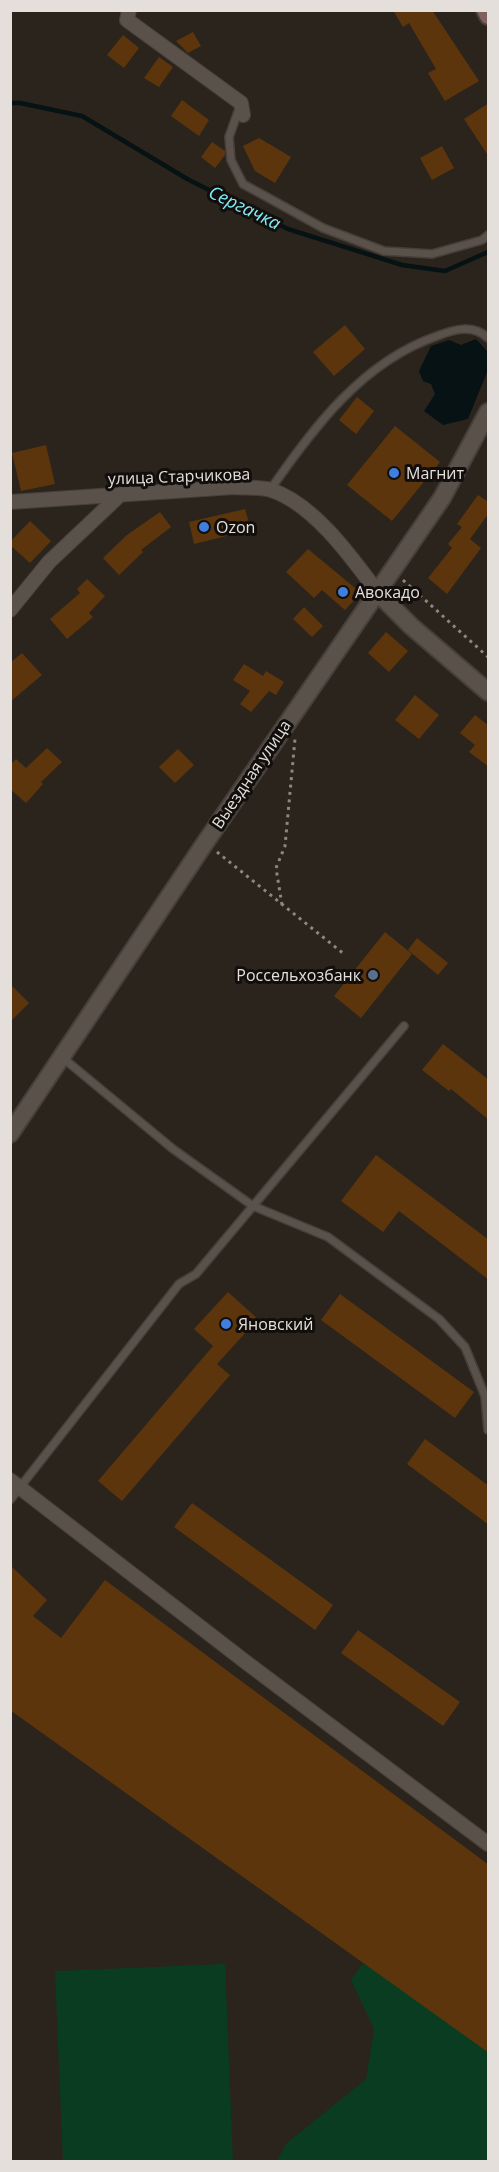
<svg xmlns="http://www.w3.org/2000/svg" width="499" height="2172" font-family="'Open Sans',sans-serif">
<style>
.green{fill:#093c21}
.water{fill:#061214}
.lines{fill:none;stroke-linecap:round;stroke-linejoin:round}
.stream{stroke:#061214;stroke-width:4.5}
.building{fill:#5d350c}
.service-casing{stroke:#463f3a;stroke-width:10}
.minor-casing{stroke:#463f3a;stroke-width:16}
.tertiary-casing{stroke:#463f3a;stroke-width:20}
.secondary-casing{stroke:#463f3a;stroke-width:20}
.path{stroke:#8d8681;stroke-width:3;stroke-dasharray:3 4.5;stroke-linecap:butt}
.service{stroke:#59514a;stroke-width:7}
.minor{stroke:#59514a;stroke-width:14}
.tertiary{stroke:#59514a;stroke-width:16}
.secondary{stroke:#81615d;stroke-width:16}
.shop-dot{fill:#3f7fe0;stroke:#110e0b;stroke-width:2}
.service-dot{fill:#5c6f8a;stroke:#110e0b;stroke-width:2}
.labels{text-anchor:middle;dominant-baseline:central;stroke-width:6;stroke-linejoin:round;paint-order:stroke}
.poi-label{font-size:16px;fill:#e5dfdb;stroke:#110e0b;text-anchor:start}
.street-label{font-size:16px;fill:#e5dfdb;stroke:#110e0b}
.water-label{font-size:18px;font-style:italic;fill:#81edf9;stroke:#110e0b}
</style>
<rect width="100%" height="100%" fill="#2b241d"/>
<path class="green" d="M365 1960 488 2045V2161L276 2162 287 2143 366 2079 374 2029 351 1980Z
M225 1964 233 2161H63L55 1971Z"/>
<path class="water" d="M476 339 488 352V370L468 419 443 425 424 411 435 394 431 384 423 381 419 371 431 346 449 340 461 345Z"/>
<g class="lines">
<path class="stream" d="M10 103H20L82 116 189 180 288 229 402 265 445 271 488 252"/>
</g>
<path class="building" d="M393 10H432L479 81 445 101 428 73 436 69 409 23 403 27Z
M193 32 201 46 188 53 176 41Z
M123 35 139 48 124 68 107 55Z
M159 57 173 67 159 87 144 78Z
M182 100 209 120 199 136 171 116Z
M489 103V157L464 119Z
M259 138 291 157 275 183 255 171 243 146Z
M212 142 225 151V155L215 168 201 157Z
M442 146 454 168 432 180 420 158Z
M345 325 365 349 334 376 313 352Z
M357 397 374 411 356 434 339 420Z
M395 426 440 462 392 521 347 485Z
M46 445 55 484 21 491 12 453Z
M478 495 489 502V513L470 539 481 548 447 594 428 578 452 548 448 544 462 527 457 524Z
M245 509 251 530 194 544 189 522Z
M160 512 171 527 141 550 143 552 119 575 103 558 127 535Z
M30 521 51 541 30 563 10 545V542Z
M308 549 361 593 345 610 322 590 314 598 286 572Z
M87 579 105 596 89 613 93 617 67 639 50 619 80 593 77 589Z
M304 607 323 626 312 637 293 619Z
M386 632 408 651 389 672 368 653Z
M22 653 42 675 10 702V663Z
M244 664 263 676 266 671 284 682 276 695 269 691 251 712 240 704 250 691 233 680Z
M415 695 439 715 419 739 395 720Z
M475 715 489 726V767L469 752 475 745 460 733Z
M47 748 62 762 41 782 43 784 26 803 10 789V765L16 759 26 768Z
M178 749 194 765 175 783 159 767Z
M385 932 412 954 361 1018 334 996Z
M417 938 448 963 438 975 408 950Z
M10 984 29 1003 10 1022Z
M443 1044 489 1080V1120L451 1089 449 1091 422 1070Z
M376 1155 489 1240V1280L399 1211 383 1232 341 1201Z
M228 1292 258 1319 217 1364 230 1375 122 1501 98 1481 213 1346 194 1329Z
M340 1294 474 1392 455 1418 321 1320Z
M425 1439 489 1486V1525L407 1464Z
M192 1503 333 1605 315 1630 174 1527Z
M10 1565 47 1600 33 1616 61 1638 105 1580 489 1865V2053L10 1710Z
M358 1630 460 1702 443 1726 341 1653Z"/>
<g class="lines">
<g class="service-casing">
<path id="service" d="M239 109 229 137 231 160 243 184 323 228 384 251 432 254 482 240 488 235
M270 490C314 427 362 362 437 336 455 329 473 324 488 338
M63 1058 173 1149 253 1206 328 1237 439 1319 465 1347 485 1396 488 1430
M10 1500 179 1284 196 1274 404 1026"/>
</g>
<g class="minor-casing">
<path id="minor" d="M129 10 127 20 241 103 243 115
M10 502 234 487C245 488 260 487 271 490 314 504 352 558 378 593
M10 610 49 562 121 494
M10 1480 247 1663 488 1844"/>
</g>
<g class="tertiary-casing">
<path id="tertiary" d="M378 593 411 626 488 692
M10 1134 205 843 442 498 488 412"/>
</g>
<g class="secondary-casing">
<path id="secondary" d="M485 10 488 16"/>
</g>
<path class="path" d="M403 580 488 657
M217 852 344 954
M282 905 276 868 285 846 295 739"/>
<use href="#service" class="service"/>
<use href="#minor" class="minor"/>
<use href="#tertiary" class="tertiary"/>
<use href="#secondary" class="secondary"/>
</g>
<g class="shop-dot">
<circle cx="394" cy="473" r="6"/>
<circle cx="204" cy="527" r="6"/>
<circle cx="343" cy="592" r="6"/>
<circle cx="226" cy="1324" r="6"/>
</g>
<circle class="service-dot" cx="373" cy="975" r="6"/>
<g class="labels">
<g class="poi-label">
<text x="406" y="473">Магнит</text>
<text x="216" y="527">Ozon</text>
<text x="355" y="592">Авокадо</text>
<text x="361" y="975" text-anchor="end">Россельхозбанк</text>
<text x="238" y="1324">Яновский</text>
</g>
<g class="street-label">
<text transform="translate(179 476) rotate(-2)">улица Старчикова</text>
<text transform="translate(251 774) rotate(-56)">Выездная улица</text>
</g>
<g class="water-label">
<text transform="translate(245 207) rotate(26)">Сергачка</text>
</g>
</g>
<rect width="499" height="2172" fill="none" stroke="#e5dfdb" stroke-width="24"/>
</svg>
